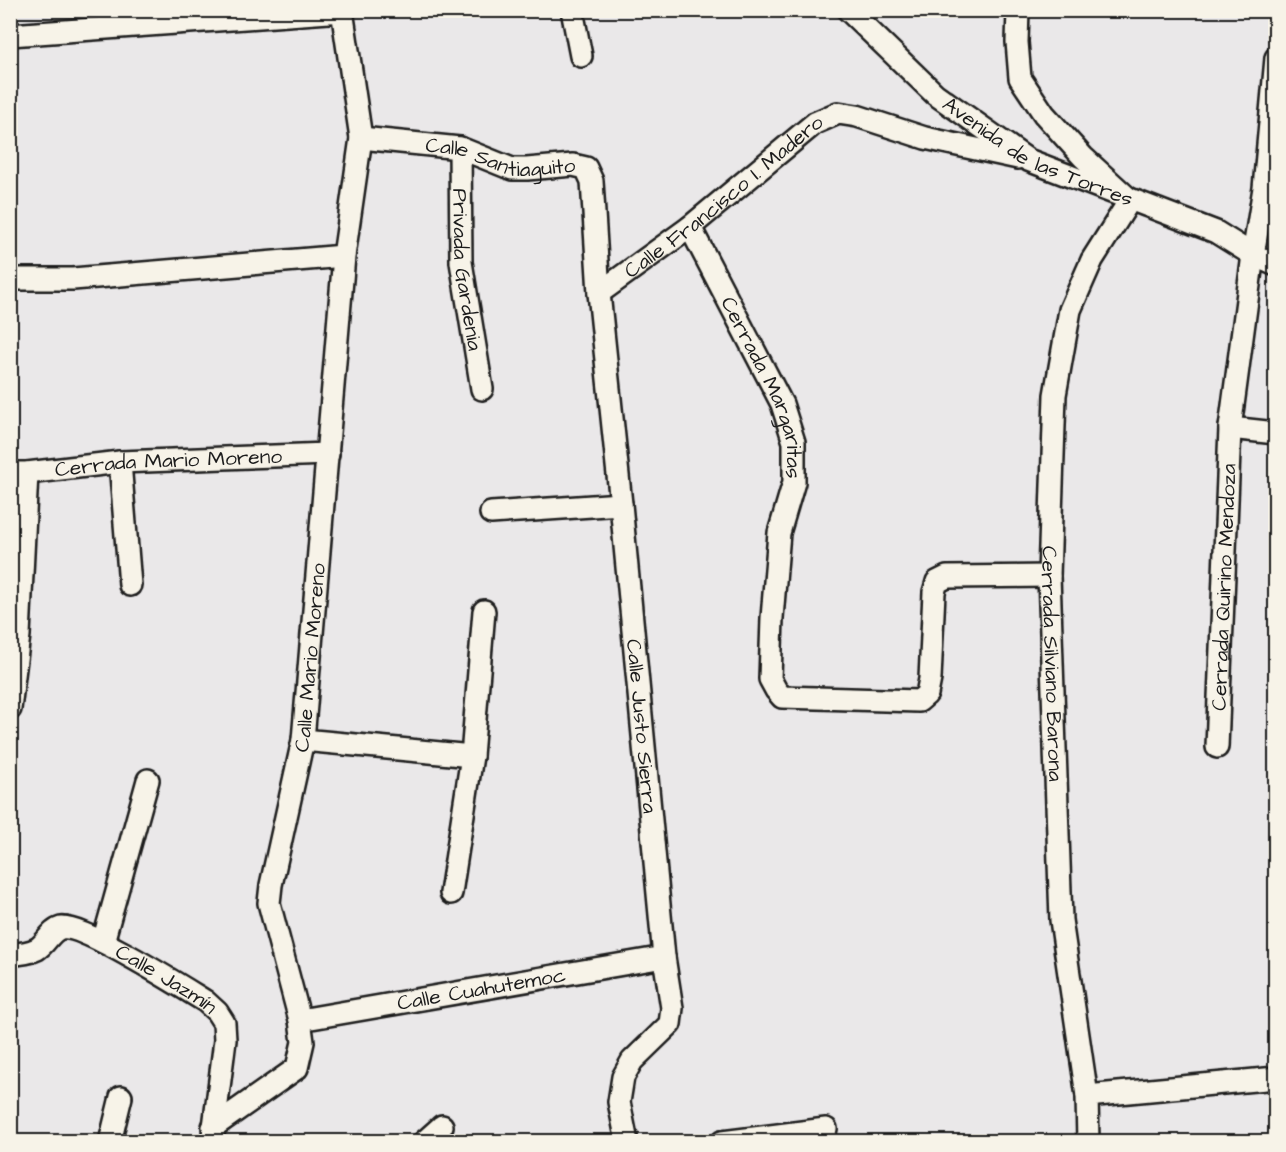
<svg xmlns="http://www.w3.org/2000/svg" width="1286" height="1152" font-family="'Architects Daughter',sans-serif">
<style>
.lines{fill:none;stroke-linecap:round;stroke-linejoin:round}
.minor-casing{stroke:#1c1c1c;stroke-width:26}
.minor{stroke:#f7f3e8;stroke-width:21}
.labels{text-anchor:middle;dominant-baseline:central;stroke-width:4.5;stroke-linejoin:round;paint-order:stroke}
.street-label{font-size:21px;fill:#1c1c1c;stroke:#f7f3e8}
</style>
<rect width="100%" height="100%" fill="#eae8e9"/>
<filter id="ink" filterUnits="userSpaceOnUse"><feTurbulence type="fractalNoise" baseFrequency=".0167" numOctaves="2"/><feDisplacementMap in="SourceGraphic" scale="12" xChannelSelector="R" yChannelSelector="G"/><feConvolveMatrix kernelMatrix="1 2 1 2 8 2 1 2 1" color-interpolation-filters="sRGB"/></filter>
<g filter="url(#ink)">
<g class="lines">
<g class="minor-casing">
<g id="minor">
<path d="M572 10 581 56"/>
<path id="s1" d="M848 10 935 94 1028 160 1216 232 1253 255 1276 265"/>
<path id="s2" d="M1018 10 1017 42 1020 78 1044 114 1083 157 1130 200 1092 260 1070 310 1055 395 1049 576 1061 920 1087 1096 1088 1142"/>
<path d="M10 35 343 11"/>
<path id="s3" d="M361 138 460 148 512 169H527L573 165 586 168 592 181 599 293 621 504 664 957 672 1008 670 1024 632 1061 623 1077 619 1102 627 1142"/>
<path id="s4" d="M460 148 461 262 482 389"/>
<path id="s5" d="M690 227 782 404 794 442V482L779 533 772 618 770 679 776 690 782 697 919 701 927 694 930 679 934 592 937 582 947 577 1049 576"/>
<path d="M10 279H73L344 256"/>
<path id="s6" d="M599 293 690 227 815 123 838 113 857 116 925 138 1018 158"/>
<path d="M1230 428 1276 433"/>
<path d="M120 462 130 585"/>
<path id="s7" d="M10 473H27L120 462 328 454"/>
<path d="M491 513 621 504"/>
<path d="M10 709 19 635 27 473"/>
<path d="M303 740 472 756"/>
<path id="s8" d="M1217 747 1230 428 1253 255 1264 188 1276 58"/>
<path d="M451 893 472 756 484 611"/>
<path d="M103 942 148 780"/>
<path id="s9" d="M10 954C19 954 29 953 37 949 47 943 50 931 61 928 82 924 182 987 205 1001L217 1012 224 1023 225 1040 213 1135"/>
<path id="s10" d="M300 1020 664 957"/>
<path d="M1087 1096 1276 1078"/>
<path id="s11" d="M213 1127 297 1068 303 1042 300 1020 269 903 271 885 303 740 344 256 361 138 342 10"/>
<path d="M110 1142 121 1097"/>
<path d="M424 1142 442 1126"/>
<path d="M722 1142 826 1129"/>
</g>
</g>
<use href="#minor" class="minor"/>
</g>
</g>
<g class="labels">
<g class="street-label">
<text stroke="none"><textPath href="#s1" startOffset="240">Avenida de las Torres</textPath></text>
<text stroke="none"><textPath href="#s3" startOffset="142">Calle Santiaguito</textPath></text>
<text stroke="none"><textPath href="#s6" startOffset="158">Calle Francisco I. Madero</textPath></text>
<text stroke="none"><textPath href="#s4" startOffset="122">Privada Gardenia</textPath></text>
<text stroke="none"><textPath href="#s5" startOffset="178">Cerrada Margaritas</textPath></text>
<text stroke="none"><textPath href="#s7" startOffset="159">Cerrada Mario Moreno</textPath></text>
<text stroke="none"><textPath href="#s8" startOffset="160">Cerrada Quirino Mendoza</textPath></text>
<text stroke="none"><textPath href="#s11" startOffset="522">Calle Mario Moreno</textPath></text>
<text stroke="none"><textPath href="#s2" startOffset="714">Cerrada Silviano Barona</textPath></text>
<text stroke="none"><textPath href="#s3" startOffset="792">Calle Justo Sierra</textPath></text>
<text stroke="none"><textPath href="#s9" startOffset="178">Calle Jazmín</textPath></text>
<text stroke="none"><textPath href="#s10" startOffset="184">Calle Cuahutemoc</textPath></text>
</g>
</g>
<rect width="1286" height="1152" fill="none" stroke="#f7f3e8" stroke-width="36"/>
<rect x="18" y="18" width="1250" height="1116" fill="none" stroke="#1c1c1c" stroke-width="2" filter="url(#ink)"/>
</svg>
